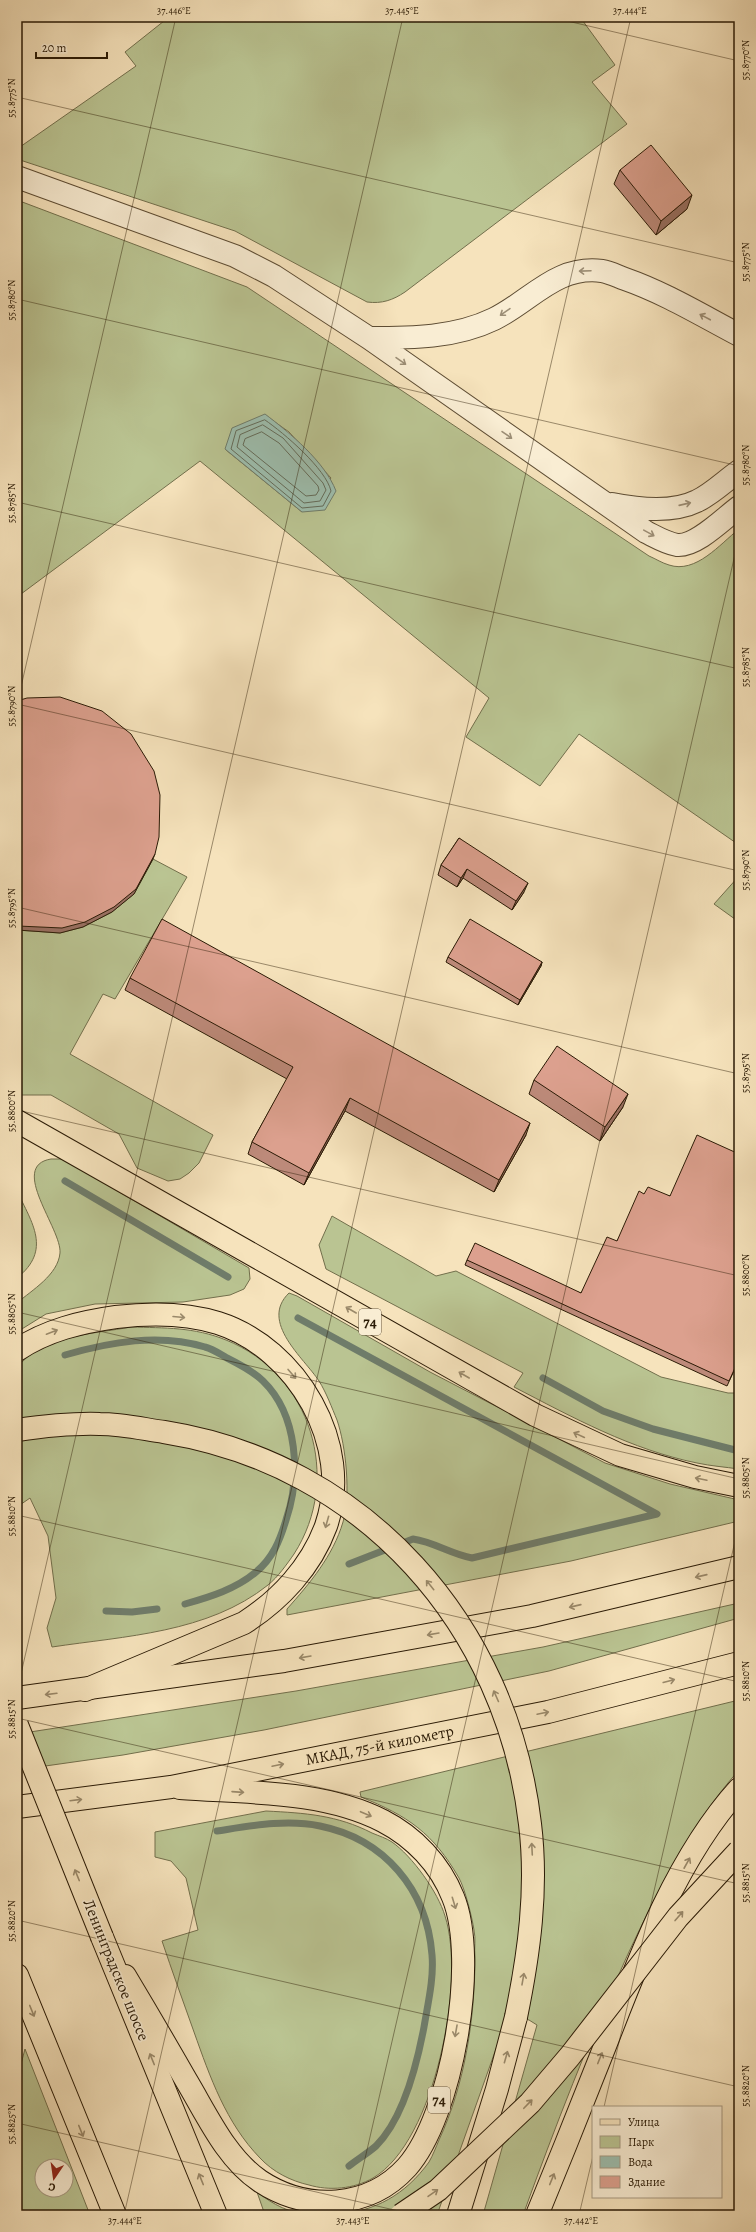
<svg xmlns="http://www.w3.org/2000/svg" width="756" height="2232" font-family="Alegreya,serif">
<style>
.green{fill:#bac492;stroke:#726f4c;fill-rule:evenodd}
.water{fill:#9dbeae;stroke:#6f7c6a}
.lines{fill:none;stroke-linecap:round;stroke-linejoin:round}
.shore{stroke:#646c5a;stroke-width:1}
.stream{stroke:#6f7c6a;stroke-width:7}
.minor-casing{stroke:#5d4c33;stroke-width:24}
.primary-casing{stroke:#2a1a05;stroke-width:24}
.trunk-casing{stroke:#2a1a05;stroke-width:24}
.minor{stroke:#f9edd3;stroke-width:22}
.primary{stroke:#f6e3bc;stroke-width:22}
.trunk{stroke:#f6e3bc;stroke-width:22}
.primary-bridge-casing{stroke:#2a1a05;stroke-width:24;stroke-linecap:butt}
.trunk-bridge-casing{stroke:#2a1a05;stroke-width:24;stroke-linecap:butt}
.primary-bridge{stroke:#f6e3bc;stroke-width:22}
.trunk-bridge{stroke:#f6e3bc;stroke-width:22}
.wall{fill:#bd8a7a;stroke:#2a1a05}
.shaded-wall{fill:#9a7063;stroke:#2a1a05}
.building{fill:#dca08e;stroke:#2a1a05}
.oneway{stroke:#9c8e76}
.oneway2{stroke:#9a896a}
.ticks{fill:none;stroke:#2a1a05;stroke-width:1;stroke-opacity:0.45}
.labels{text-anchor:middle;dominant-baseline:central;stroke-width:3;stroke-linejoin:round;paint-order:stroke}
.shield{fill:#f9edd3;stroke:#685943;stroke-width:1}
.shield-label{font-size:15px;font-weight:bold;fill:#2a1a05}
.street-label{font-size:16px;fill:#2a1a05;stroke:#f9edd3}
.neatline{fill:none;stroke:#2a1a05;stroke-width:1.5}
.ticks-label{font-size:10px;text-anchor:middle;fill:#2a1a05}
</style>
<rect width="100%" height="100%" fill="#f6e3bc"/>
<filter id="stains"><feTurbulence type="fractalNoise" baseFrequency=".005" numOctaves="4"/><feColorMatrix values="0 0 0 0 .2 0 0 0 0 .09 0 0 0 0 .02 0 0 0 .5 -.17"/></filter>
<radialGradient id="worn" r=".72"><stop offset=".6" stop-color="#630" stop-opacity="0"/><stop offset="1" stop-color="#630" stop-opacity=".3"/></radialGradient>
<path class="green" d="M169 17H580L615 65 592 82 627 124 405 292C393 300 382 304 367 302L235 231 17 159V149L136 66 125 52Z
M17 200 247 287 649 556C656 559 662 563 669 565 696 574 720 544 739 529V845L579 734 540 786 466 737 489 698 200 461 17 597ZM265 415 289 432 331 478 302 512 226 450Z
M153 859 187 877 115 999 103 994 70 1054 213 1135 199 1163 189 1173 180 1179 168 1181 137 1168 119 1134 51 1095H17V930L60 933 83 927 112 912 134 894Z
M739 876V922L714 904Z
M51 1159H63L249 1268 250 1279 244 1289 230 1295 183 1302 95 1304 46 1314 17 1332V1303C32 1290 58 1275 60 1253 62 1229 8 1166 51 1159Z
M17 1191C32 1223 52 1250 17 1278Z
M332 1216 436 1276 456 1271 661 1377 728 1393H739V1469C725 1467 711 1466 697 1463 632 1450 572 1417 514 1387L523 1373 326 1269 319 1245Z
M289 1293 297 1296 430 1372 605 1463 670 1484 739 1500V1521L571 1561 287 1615V1609C310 1583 333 1556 343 1522 351 1496 346 1446 337 1420 332 1408 326 1392 319 1381 304 1358 259 1322 289 1293Z
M131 1327C165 1328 194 1327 226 1340 311 1374 343 1478 294 1554 287 1564 278 1577 268 1585 208 1633 125 1636 52 1647L47 1628 56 1598 48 1536 30 1498 17 1507V1368C41 1335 94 1334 131 1327Z
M739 1603V1618L549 1671 264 1730 123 1755 17 1770V1734L296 1691 543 1647Z
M739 1700V1770C691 1824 659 1888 628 1954 589 2039 555 2127 523 2215H483L537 2025 529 2020 508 2015 437 2215H335C376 2211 405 2195 429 2162 433 2155 436 2147 439 2140 465 2084 475 2018 475 1957 474 1948 476 1939 474 1930 472 1917 465 1889 459 1878 433 1833 408 1816 361 1797L360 1792Z
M266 1811C305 1813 337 1815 372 1833 379 1836 386 1838 392 1842 412 1856 438 1892 445 1916 466 1980 435 2142 373 2178 354 2189 329 2191 309 2185 291 2181 273 2172 260 2158 226 2123 210 2077 194 2032 183 2001 172 1971 162 1941L198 1930 186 1878 171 1861 155 1857V1832Z
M25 2049 90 2215H17V2079ZM42 2166H66V2190H42Z
M257 2192C274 2205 289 2213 311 2215H265Z"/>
<path class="water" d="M265 414C290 433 325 462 336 491L325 510 302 512 225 449 232 428Z"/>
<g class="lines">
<path class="shore" d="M265 420C284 433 326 469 331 491L323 506 302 508 231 449 236 431Z
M263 425 283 438 323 483 326 490 320 501 304 503 237 447 240 435Z
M262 432 279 443 318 486 319 490 316 495 306 496 243 445 245 439Z"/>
<path class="stream" d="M65 1181 228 1277
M298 1318 657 1514 472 1558C451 1554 434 1542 413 1539L349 1564
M65 1355C110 1342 159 1333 205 1347 213 1349 220 1354 227 1358 239 1364 253 1371 263 1381 298 1415 301 1476 286 1520 280 1540 273 1558 256 1572 236 1589 210 1597 185 1604
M543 1378 603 1411 653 1429 739 1451
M106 1611 132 1612 157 1609
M217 1831C250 1826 286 1819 320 1826 384 1839 427 1889 432 1955 434 1978 428 2003 424 2027 417 2064 404 2118 376 2146 368 2153 358 2159 349 2166"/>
<g class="minor-casing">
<path id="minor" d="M17 177 235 256 274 276 369 338 646 532C656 537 666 543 677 545 696 547 724 518 739 507
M369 338C411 338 455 338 494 319 531 301 556 265 602 271 609 272 617 276 625 279 665 293 701 315 739 335
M612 504C637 509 673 513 697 501 712 494 726 480 739 471"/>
</g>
<g class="primary-casing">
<path id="primary" d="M17 1121 535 1415 620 1455 695 1477 739 1486
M125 1976C146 2011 166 2045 186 2080 207 2115 226 2158 260 2181 307 2212 369 2209 407 2167 452 2116 479 1960 453 1897 440 1864 414 1837 383 1821 323 1790 246 1793 180 1788"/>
</g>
<g class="trunk-casing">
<g id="trunk">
<path d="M17 1350C47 1330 81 1322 116 1317 149 1313 186 1313 218 1323 297 1348 354 1445 326 1526 311 1567 280 1600 244 1623L85 1690"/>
<path d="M17 1698 284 1661 532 1616 739 1567"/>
<path id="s1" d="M17 1807 171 1787 548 1712 739 1663"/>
<path d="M102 1937 216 2215"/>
<path d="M17 1975 115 2215"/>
<path d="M458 2215 497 2089 516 2017"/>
<path d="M537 2215C560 2159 583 2102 605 2046 638 1961 677 1857 739 1789"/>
</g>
</g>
<use href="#minor" class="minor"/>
<use href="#primary" class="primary"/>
<use href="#trunk" class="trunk"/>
<g class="primary-bridge-casing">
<path id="primary-bridge" d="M401 2215 438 2190 530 2103 570 2056 678 1917 739 1851"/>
</g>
<g class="trunk-bridge-casing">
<path id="trunk-bridge" d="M17 1430C45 1426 72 1423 100 1424 121 1424 143 1429 164 1432 365 1464 507 1625 530 1824 538 1889 529 1954 516 2017
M17 1725 102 1937"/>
</g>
<use href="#primary-bridge" class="primary-bridge"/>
<use href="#trunk-bridge" class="trunk-bridge"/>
</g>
<path class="wall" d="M620 170 687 209 656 235 614 184Z
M459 838 524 892 512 910 463 878 457 887 438 875 441 865Z
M448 957 542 962 541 966 518 1005 446 962Z
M130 978 526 1135 494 1192 345 1111 304 1185 248 1154 252 1142 287 1079 125 990Z
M534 1080 623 1107 600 1141 529 1094Z
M739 1154V1360L727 1386 465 1265 467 1260 581 1293 617 1241 644 1194 670 1196Z"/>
<path class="shaded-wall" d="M692 195 687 209 656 235 661 221Z
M155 854 153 859 134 894 112 912 83 927 60 933 17 930 18 926Z
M467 869 463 878 457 887 461 878Z
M528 883 524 892 512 910 516 901Z
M542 962 541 966 518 1005 520 1000Z
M628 1094 623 1107 600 1141 605 1127Z
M350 1098 345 1111 304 1185 309 1173Z
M530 1123 526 1135 494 1192 499 1180Z"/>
<path class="building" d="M651 145 692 195 661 221 620 170Z
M60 697 102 711 131 734 154 771 160 795 159 837 155 854 136 889 114 907 85 922 62 928 18 926 17 925V701L27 698Z
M459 838 528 883 516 901 467 869 461 878 441 865Z
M162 919 530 1123 499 1180 350 1098 309 1173 252 1142 293 1067 130 978Z
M470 919 542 962 520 1000 448 957Z
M557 1046 628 1094 605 1127 534 1080Z
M697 1135 739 1154V1359L729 1381 467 1260 475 1243 581 1293 607 1237 617 1241 639 1191 644 1194 648 1187 670 1196Z"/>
<defs><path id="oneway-shaft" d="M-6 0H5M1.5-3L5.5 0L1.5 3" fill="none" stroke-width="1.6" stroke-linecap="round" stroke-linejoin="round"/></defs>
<g class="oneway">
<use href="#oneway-shaft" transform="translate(585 271) rotate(178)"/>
<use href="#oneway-shaft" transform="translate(505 312) rotate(145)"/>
<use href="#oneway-shaft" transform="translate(705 317) rotate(-152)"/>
<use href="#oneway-shaft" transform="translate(401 361) rotate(35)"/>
<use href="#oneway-shaft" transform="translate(507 435) rotate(35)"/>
<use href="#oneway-shaft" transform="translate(685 504) rotate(-13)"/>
<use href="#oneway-shaft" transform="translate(649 533) rotate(29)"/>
</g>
<g class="oneway2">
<use href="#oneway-shaft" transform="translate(351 1310) rotate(-150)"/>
<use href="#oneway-shaft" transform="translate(179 1317) rotate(5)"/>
<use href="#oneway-shaft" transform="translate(52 1332) rotate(-21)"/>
<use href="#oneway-shaft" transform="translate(292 1374) rotate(49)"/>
<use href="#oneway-shaft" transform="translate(464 1375) rotate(-150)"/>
<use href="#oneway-shaft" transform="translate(579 1435) rotate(-155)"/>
<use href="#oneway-shaft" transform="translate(701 1479) rotate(-168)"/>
<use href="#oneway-shaft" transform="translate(327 1522) rotate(106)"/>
<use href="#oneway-shaft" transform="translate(701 1576) rotate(167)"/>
<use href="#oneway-shaft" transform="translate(430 1585) rotate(-129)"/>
<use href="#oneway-shaft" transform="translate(575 1606) rotate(167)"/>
<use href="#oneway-shaft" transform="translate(433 1634) rotate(170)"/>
<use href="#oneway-shaft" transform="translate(305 1657) rotate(170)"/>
<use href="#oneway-shaft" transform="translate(669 1681) rotate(-15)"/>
<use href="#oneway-shaft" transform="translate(51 1694) rotate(173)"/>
<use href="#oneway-shaft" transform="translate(496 1696) rotate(-114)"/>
<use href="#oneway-shaft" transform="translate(543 1713) rotate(-12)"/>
<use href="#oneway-shaft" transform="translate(278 1765) rotate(-12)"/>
<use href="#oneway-shaft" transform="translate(238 1792) rotate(4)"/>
<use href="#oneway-shaft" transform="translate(76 1800) rotate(-7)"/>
<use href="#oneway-shaft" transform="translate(366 1814) rotate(23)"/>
<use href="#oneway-shaft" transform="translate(532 1849) rotate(-93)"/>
<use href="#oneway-shaft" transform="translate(687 1863) rotate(-61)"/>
<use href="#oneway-shaft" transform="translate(77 1875) rotate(-112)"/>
<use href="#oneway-shaft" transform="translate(454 1903) rotate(73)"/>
<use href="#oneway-shaft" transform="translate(679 1916) rotate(-49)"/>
<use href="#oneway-shaft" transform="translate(523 1979) rotate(-80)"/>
<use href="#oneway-shaft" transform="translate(32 2011) rotate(68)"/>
<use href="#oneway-shaft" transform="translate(456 2031) rotate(100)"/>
<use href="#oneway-shaft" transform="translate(506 2057) rotate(-74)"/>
<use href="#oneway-shaft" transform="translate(600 2058) rotate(-68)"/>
<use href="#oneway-shaft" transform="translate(152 2059) rotate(-112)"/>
<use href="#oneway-shaft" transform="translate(528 2104) rotate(-46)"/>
<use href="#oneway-shaft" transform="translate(81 2131) rotate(68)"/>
<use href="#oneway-shaft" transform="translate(201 2179) rotate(-112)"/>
<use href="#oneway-shaft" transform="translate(552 2179) rotate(-68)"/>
<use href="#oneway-shaft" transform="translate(433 2193) rotate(-35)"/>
</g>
<path class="ticks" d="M550 17 739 61M17 97 739 263M17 299 739 466M17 502 739 669M17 704 176 17M17 704 739 871M17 907 739 1074M17 1110 739 1276M17 1312 739 1479M17 1515 739 1682M17 1691 403 17M17 1718 739 1884M17 1920 739 2087M604 2107 739 1524M17 2123 416 2215M124 2215 631 17M352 2215 739 537M579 2215 593 2156"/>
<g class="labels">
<g class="shield">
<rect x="359" y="1309" width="22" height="26" rx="3"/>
<rect x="428" y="2087" width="22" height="26" rx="3"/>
</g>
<g class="shield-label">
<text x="370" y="1322">74</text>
<text x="439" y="2100">74</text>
</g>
<g class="street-label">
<text stroke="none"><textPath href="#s1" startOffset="368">МКАД, 75-й километр</textPath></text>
<text transform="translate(116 1970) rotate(68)">Ленинградское шоссе</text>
</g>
</g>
<rect width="756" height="2232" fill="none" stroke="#f6e3bc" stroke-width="44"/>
<rect x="592" y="2106" width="130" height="92" fill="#f9edd3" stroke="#a69981"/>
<rect x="600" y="2119" width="20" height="6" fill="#f6e3bc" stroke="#a69981"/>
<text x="628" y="2126" font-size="12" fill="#2a1a05">Улица</text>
<rect x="600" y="2136" width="20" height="12" fill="#bac492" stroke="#a69981"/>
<text x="628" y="2146" font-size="12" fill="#2a1a05">Парк</text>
<rect x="600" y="2156" width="20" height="12" fill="#9dbeae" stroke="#a69981"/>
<text x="628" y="2166" font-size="12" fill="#2a1a05">Вода</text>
<rect x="600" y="2176" width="20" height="12" fill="#dca08e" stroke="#a69981"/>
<text x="628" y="2186" font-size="12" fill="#2a1a05">Здание</text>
<g transform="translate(54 2178) rotate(193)"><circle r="19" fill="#f9edd3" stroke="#a69981"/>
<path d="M0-3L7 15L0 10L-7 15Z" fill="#8f2418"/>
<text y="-6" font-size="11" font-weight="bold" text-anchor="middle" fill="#2a1a05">С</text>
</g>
<path d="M36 52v6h71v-6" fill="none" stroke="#2a1a05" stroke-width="2"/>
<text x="42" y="52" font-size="12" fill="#2a1a05" stroke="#f9edd3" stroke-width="3" paint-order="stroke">20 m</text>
<rect x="22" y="22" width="712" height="2188" class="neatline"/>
<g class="ticks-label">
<text x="174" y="14">37.446°E</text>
<text x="402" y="14">37.445°E</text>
<text x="630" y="14">37.444°E</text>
<text transform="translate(745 60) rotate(-90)" y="4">55.8770°N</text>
<text transform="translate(11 98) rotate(-90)" y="4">55.8775°N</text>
<text transform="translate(745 262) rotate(-90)" y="4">55.8775°N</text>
<text transform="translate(11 300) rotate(-90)" y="4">55.8780°N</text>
<text transform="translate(745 465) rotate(-90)" y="4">55.8780°N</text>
<text transform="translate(11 503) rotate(-90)" y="4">55.8785°N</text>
<text transform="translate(745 667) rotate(-90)" y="4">55.8785°N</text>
<text transform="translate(11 706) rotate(-90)" y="4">55.8790°N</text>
<text transform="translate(745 870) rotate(-90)" y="4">55.8790°N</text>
<text transform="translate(11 908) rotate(-90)" y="4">55.8795°N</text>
<text transform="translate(745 1073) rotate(-90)" y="4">55.8795°N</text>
<text transform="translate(11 1111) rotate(-90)" y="4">55.8800°N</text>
<text transform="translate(745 1275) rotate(-90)" y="4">55.8800°N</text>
<text transform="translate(11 1314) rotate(-90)" y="4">55.8805°N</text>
<text transform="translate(745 1478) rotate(-90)" y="4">55.8805°N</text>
<text transform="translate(11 1516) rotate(-90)" y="4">55.8810°N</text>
<text transform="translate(745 1681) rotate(-90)" y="4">55.8810°N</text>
<text transform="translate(11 1719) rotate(-90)" y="4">55.8815°N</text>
<text transform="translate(745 1883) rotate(-90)" y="4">55.8815°N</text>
<text transform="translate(11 1921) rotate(-90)" y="4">55.8820°N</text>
<text transform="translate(745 2086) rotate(-90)" y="4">55.8820°N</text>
<text transform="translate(11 2124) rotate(-90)" y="4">55.8825°N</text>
<text x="125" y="2224">37.444°E</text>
<text x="353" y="2224">37.443°E</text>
<text x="581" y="2224">37.442°E</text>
</g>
<rect width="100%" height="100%" filter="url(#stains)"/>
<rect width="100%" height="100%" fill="url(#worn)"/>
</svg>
